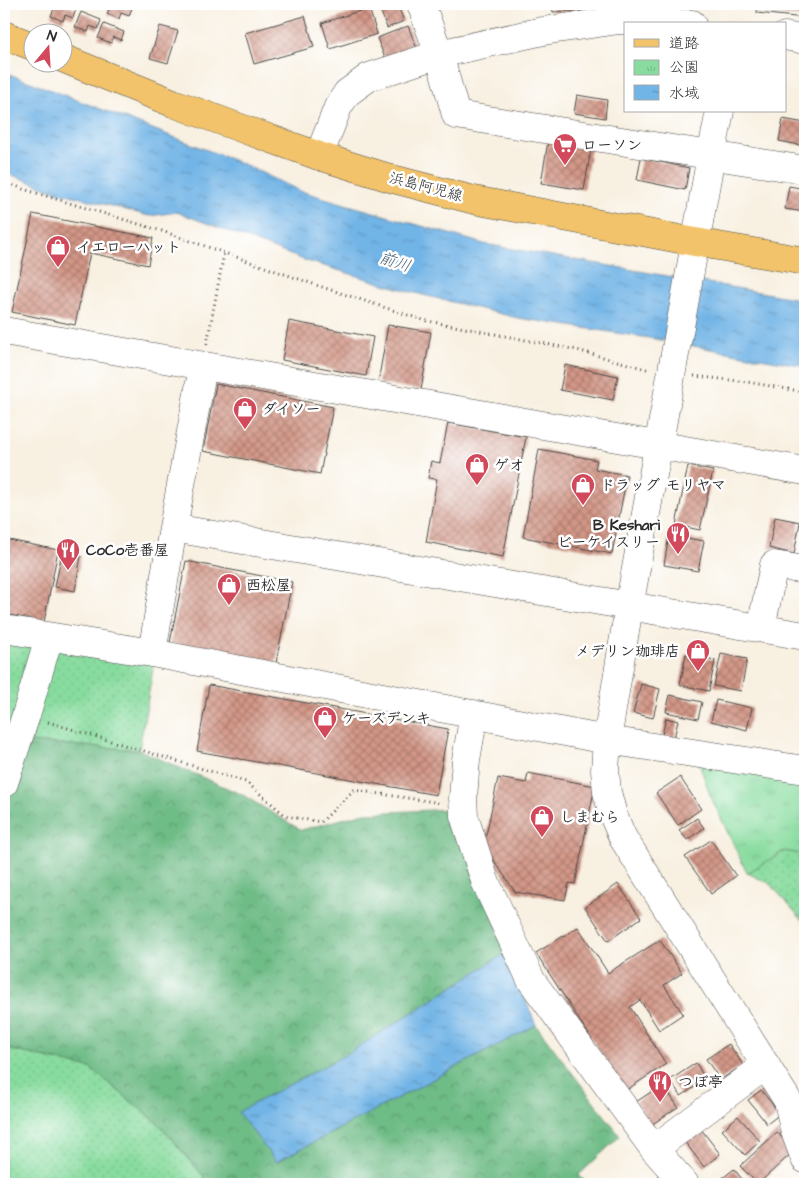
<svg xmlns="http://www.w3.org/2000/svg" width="809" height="1188" font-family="'Architects Daughter','Klee One',sans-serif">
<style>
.grass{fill:url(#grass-dots);stroke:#5a8465}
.forest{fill:url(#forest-crowns);stroke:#4c7458}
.park{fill:url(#park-tufts);stroke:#5a8465}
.water{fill:url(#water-ripples);stroke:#4e7088}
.building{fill:url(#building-cross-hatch)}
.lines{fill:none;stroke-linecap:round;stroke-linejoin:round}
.minor-casing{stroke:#4a4946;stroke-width:29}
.major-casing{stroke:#4a4946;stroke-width:29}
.path{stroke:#4a4946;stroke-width:3;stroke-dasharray:1 4;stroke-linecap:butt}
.minor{stroke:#fff;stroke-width:28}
.major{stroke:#f2c36a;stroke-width:28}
.labels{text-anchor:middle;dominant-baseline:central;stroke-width:5;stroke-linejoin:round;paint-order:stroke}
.poi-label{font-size:15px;font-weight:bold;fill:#2b2b2b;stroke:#fff;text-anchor:start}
.street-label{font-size:15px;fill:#2b2b2b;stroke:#fff}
.water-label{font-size:16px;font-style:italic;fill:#445b6c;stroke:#fff}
</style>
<defs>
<pattern id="grass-dots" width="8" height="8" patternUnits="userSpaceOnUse" patternTransform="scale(1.25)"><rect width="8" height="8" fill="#88dc9f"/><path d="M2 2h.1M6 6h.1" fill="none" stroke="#76bd89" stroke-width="1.8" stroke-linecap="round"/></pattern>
<pattern id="forest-crowns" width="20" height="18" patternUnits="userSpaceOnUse" patternTransform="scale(1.25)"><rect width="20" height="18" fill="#6ebc86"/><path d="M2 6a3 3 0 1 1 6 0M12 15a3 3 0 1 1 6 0" fill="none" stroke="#5b996e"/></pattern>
<pattern id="park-tufts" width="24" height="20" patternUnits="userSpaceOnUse" patternTransform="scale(1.25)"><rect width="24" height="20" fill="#88dc9f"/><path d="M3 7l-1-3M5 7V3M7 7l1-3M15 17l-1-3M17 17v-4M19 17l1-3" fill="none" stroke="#76bd89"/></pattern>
<pattern id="water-ripples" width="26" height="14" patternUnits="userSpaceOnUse" patternTransform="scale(1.25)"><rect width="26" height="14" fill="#71b4e6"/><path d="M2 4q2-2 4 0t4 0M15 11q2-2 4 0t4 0" fill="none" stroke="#5d93bb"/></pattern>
<pattern id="building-cross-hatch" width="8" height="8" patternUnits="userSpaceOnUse" patternTransform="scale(1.25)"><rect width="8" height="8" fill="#d39787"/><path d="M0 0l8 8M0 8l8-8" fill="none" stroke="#ab7b6f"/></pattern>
</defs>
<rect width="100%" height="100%" fill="#fff"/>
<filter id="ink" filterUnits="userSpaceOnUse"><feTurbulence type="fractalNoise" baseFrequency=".02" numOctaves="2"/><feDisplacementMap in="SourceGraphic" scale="10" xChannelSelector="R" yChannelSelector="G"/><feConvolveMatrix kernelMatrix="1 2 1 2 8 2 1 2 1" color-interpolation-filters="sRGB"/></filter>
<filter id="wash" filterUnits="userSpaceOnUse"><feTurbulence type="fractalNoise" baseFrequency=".0096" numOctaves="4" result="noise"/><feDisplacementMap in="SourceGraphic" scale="20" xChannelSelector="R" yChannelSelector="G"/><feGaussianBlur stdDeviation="1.12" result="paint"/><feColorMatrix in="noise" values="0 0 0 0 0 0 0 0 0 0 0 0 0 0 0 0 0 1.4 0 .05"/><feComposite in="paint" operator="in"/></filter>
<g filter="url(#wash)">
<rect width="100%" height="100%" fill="#f8f0e1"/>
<path class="grass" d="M4 634 154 663 139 750 31 742 4 791Z
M784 851 805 855V923L769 883 747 873Z
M4 1049H8L90 1068 159 1124 210 1184H4Z"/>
<path class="forest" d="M31 742 139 750 241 794 301 830 365 813 455 809 506 953 347 1054 239 1112 276 1162 536 1025 620 1136 579 1175 587 1184H210L159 1124 90 1068 8 1049H4V791Z"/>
<path class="park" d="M697 757 805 776V855L784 851 747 873 710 795Z"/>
<path class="water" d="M4 72 241 163 300 191 484 244 805 300V366L649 338 518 318 411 292 304 260 177 212 149 216 55 191 4 172Z
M506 953 536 1025 276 1162 238 1112 347 1054Z"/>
<g id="blocks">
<path class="building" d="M56 4H61L76 9 73 18 65 15 63 21 51 16Z
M111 4H121L132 8 129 16 121 13 119 19 107 14Z
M378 4H397L404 21 387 28Z
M552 4H667V6L553 12Z
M758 4H805V18L757 13Z
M369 8 377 34 330 49 322 23Z
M81 12 101 20 98 29 90 26 88 32 75 27Z
M305 16 314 47 254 64 245 33Z
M104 24 124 32 121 40 113 37 111 43 98 38Z
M160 26 178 31 168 63 150 58Z
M408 26 418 51 387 63 377 38Z
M577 95 607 100 605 118 574 113Z
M783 119 805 123V146L779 141Z
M548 141 591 149 584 190 541 183Z
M641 158 689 168 685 190 637 180Z
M789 186 805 189V212L785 209Z
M33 214 153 238 148 265 90 253 75 325 12 312Z
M289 321 373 337 366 376 282 360Z
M388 325 431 332 421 390 378 383Z
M565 365 618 376 613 400 560 390Z
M216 384 333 407 320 474 203 451Z
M448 423 526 437 503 557 426 542 437 479 428 478 431 461 440 463Z
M539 449 597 460 595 469 627 475 612 554 523 537Z
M688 466 713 471 700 530 676 525Z
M775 517 800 522 794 554 769 548Z
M669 535 704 541 698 571 664 565Z
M4 539 58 550 44 622 4 614Z
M62 553 81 556 75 591 55 587Z
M186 561 292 582 276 663 170 643Z
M686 654 715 660 709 691 680 685Z
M721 654 747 659 741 691 714 686Z
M641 684 660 689 653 718 633 713Z
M209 685 448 729 436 795 197 751Z
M670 695 702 702 698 719 666 712Z
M716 700 752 708 747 730 711 721Z
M666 718 678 721 674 738 662 735Z
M528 773 595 786 575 884 569 883 565 900 515 892 484 845 498 778 526 783Z
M680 777 701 809 678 825 656 793Z
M697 818 704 828 687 840 679 830Z
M711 840 736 876 711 894 685 857Z
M618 884 641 918 608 941 585 907Z
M578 927 608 973 660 940 682 973 664 985 683 1014 659 1030 640 1000 630 1007 666 1064 625 1091 536 953Z
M729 1044 743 1065 720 1080 706 1059Z
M696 1063 706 1080 681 1096 670 1080Z
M663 1084 678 1107 651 1125 636 1102Z
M761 1090 780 1114 767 1124 748 1100Z
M738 1116 760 1141 745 1155 722 1130Z
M701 1129 720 1154 704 1167 685 1142Z
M777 1132 794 1151 758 1184 740 1166Z
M734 1169 746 1184H715Z"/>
</g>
</g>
<g filter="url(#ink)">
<use href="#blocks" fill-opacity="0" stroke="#4a4946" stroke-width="1"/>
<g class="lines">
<g class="minor-casing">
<path id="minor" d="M421 4 439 54 456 115 805 170
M785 36 805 40
M720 111 711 156 629 607 607 740 605 771 607 792 613 815 623 838 788 1101 794 1129 805 1159
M319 156 338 107 347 93 369 77 439 54 543 31 619 20 692 24
M4 331C271 379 538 422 805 471
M173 528 805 636
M761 628 774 565 805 570
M4 629 152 653 607 740 805 770
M152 653 173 528 203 367
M474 714 466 760 463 798 464 816 485 881 531 980 654 1149 685 1184
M4 783 26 715 49 637
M654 1149 766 1065"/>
</g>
<g class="major-casing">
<path id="major" d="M4 35 32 46
M62 58 173 103 246 130 319 156 393 179 474 200 695 242 805 261"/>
</g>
<path class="path" d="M4 181 23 189 162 231 316 285 423 320 577 350 650 370
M207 344 224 253
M694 376 747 382 805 392
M48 722 246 782 286 816 321 822 354 790 441 803"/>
<use href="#minor" class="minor"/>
<use href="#major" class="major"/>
</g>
</g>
<defs>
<g id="supermarket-pin" transform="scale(1.25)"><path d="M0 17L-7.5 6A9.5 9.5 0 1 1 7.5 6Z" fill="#d1495b" stroke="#fff"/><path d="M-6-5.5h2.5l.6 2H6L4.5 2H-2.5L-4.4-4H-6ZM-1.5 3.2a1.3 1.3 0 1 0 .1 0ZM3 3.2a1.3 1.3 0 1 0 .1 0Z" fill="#fff"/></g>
<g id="shop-pin" transform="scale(1.25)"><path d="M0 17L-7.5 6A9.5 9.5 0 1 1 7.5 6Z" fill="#d1495b" stroke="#fff"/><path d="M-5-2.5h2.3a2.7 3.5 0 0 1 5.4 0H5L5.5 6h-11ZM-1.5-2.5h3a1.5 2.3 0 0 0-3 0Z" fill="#fff"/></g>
<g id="restaurant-pin" transform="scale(1.25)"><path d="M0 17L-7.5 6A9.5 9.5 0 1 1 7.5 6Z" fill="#d1495b" stroke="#fff"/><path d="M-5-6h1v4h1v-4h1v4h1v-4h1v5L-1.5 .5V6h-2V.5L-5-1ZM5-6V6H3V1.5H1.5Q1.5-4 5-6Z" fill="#fff"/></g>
</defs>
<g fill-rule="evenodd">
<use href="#supermarket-pin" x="565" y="145"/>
<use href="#shop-pin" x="58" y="247"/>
<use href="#shop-pin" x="245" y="409"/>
<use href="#shop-pin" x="477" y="465"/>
<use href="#shop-pin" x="583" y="485"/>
<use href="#restaurant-pin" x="678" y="534"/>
<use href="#restaurant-pin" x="68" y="550"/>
<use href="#shop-pin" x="229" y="585"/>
<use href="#shop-pin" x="698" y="651"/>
<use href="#shop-pin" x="325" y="718"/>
<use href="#shop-pin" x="542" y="817"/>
<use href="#restaurant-pin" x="660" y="1082"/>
</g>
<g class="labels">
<g class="poi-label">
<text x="582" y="145">ローソン</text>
<text x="76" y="247">イエローハット</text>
<text x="262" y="409">ダイソー</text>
<text x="494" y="465">ゲオ</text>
<text x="600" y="485">ドラッグ モリヤマ</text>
<text x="660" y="525" text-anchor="end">B Keshari<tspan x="660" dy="17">ビーケイスリー</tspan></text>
<text x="86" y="550">CoCo壱番屋</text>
<text x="246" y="585">西松屋</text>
<text x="680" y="651" text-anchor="end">メデリン珈琲店</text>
<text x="342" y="718">ケーズデンキ</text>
<text x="560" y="817">しまむら</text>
<text x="678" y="1082">つぼ亭</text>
</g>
<g class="street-label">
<text transform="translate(426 187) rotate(15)">浜島阿児線</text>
</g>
<g class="water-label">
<text transform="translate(395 262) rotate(18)">前川</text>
</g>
</g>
<rect width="809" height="1188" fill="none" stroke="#fff" stroke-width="20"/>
<rect x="624" y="22" width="162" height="90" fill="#ffffff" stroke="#aaaaaa"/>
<rect x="634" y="39" width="25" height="8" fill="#f2c36a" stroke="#aaaaaa"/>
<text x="669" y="48" font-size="15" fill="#2b2b2b">道路</text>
<rect x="634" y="60" width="25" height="15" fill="url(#park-tufts)" stroke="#aaaaaa"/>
<text x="669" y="72" font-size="15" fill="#2b2b2b">公園</text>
<rect x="634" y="85" width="25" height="15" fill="url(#water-ripples)" stroke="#aaaaaa"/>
<text x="669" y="98" font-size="15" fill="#2b2b2b">水域</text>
<g transform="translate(48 48) rotate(18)"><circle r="24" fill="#ffffff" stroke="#aaaaaa"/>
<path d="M0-4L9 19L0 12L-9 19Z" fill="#d1495b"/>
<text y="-8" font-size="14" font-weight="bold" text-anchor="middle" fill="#2b2b2b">N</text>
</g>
</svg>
